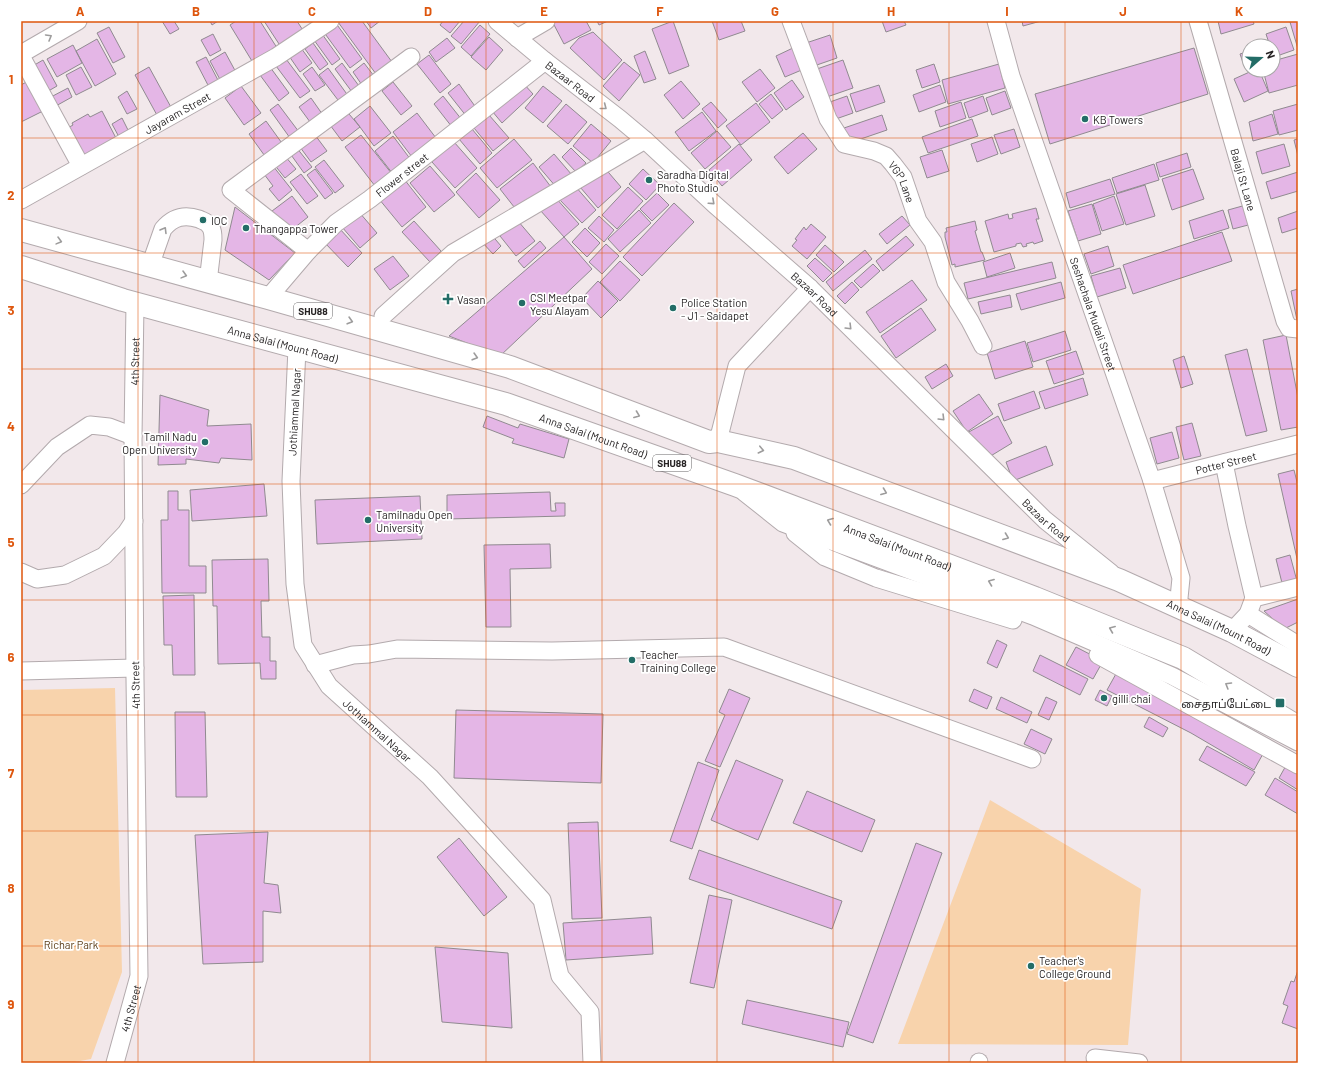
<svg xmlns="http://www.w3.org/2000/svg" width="1319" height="1084" font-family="Barlow,'Noto Sans Tamil',sans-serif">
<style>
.green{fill:#f8d3ac}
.building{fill:#e4b6e6;stroke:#908a90}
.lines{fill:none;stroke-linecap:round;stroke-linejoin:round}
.minor-casing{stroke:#b3aaad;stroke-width:19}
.major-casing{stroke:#b3aaad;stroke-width:24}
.minor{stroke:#fff;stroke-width:17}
.major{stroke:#fff;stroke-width:22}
.oneway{stroke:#9d9c9c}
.grid{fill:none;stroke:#de560d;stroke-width:1;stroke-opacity:0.55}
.poi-dot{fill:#236d67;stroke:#fff;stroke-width:1.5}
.labels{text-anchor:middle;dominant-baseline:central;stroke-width:3.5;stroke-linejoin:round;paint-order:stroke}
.shield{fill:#fff;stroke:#676566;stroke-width:1}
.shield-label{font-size:10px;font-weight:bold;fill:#262324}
.street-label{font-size:11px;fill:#262324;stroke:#fff}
.poi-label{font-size:11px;fill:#262324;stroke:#fff;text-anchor:start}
.park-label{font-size:11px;fill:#5b3c16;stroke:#fff}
.neatline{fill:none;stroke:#de560d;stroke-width:1.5}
.grid-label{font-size:13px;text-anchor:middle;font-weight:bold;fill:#de560d}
</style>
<rect width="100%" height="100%" fill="#f2e8eb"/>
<path class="green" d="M115 688 122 972 91 1059 69 1063H21V690Z
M990 800 1141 889 1128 1045 898 1044Z"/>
<path class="building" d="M162 21H174L179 29 170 34Z
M210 21H218L212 25Z
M236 21H260L279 51 255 66 230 25Z
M264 21H297L304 32 281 47Z
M339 21H362L392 62 376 74 338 22Z
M366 21H380L371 28Z
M443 21H460L450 33 440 25Z
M464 21H480L461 44 451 36Z
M552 21H586L591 30 564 44Z
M597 21H608L599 25Z
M673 21 689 66 669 74 652 29Z
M712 21H741L745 31 719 40Z
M882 21H904L906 25 886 32Z
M1022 21H1041L1023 26Z
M1218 21H1253L1254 24 1221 34Z
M1294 21H1298V49L1290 22Z
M335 22 362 59 350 68 323 31Z
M480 25 490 34 471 56 461 47Z
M109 27 125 57 113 63 97 33Z
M1286 27 1294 50 1274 57 1273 46H1270L1266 34Z
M593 32 622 60 604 80 570 48 579 38Z
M213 34 221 50 210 56 201 40Z
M322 34 340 59 332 65 314 40Z
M830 35 837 58 811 67 803 44Z
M489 37 503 50 486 70 471 57Z
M447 38 455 48 436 62 429 52Z
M97 39 116 74 95 86 76 51Z
M313 43 328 64 320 70 305 49Z
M73 45 82 63 57 77 47 59Z
M795 47 804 69 785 77 776 56Z
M301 48 312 63 300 72 289 56Z
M1194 48 1208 94 1050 144 1035 94Z
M645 51 656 79 644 83 634 56Z
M1249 51V67L1245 68 1240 54Z
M225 52 238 76 223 85 210 61Z
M1298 54V85L1269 93 1263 70H1273V61Z
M429 55 451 84 440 93 417 64Z
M206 57 220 84 210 89 196 62Z
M286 59 310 91 300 98 276 66Z
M43 60 57 86 45 93 31 67Z
M843 60 853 88 824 98 814 70Z
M624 62 640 75 619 101 603 86Z
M342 63 359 86 352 92 335 69Z
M364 63 374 76 362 85 353 72Z
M934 64 940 82 922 88 916 70Z
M999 64 1005 88 948 104 942 80Z
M81 67 92 87 76 95 66 75Z
M149 67 172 109 158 117 135 75Z
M270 67 289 93 279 101 260 75Z
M312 67 325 85 315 91 303 74Z
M328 68 349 97 341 104 319 75Z
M760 69 775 88 757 102 742 82Z
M1254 70H1259L1268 91 1244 102 1234 79Z
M30 80 45 110 21 122V85Z
M792 80 804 97 786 110 774 93Z
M681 81 700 104 683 119 664 95Z
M393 82 412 106 401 115 382 91Z
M523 83 533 94 502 123 492 111Z
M459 84 477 109 467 117 448 93Z
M879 85 885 102 856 112 850 94Z
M940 85 946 102 919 112 913 95Z
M241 86 261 113 244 125 225 98Z
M543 86 562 101 543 123 525 108Z
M68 88 72 97 54 107 49 98Z
M127 91 137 109 127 114 118 97Z
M1005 91 1011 108 992 115 986 98Z
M771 94 783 110 772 119 759 104Z
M443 96 462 120 452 127 434 104Z
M847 96 853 113 833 120 827 103Z
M983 96 988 111 969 118 964 103Z
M311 98 325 118 313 126 299 107Z
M711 102 727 120 718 128 702 109Z
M961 102 966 118 940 127 935 111Z
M756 103 770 122 741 145 726 126Z
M278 104 299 132 290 138 270 110Z
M566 104 587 122 568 144 547 126Z
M1298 104V130L1279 135 1273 111Z
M370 106 391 133 374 146 354 119Z
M344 108 360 127 342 141 327 121Z
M102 111 117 140 82 159 66 129 73 125 72 123 88 114 90 117Z
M702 112 716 131 689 151 675 132Z
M417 113 436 138 412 157 393 132Z
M1272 114 1278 134 1253 141 1249 122Z
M489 115 509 138 493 151 474 128Z
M882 115 887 130 849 143 844 128Z
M122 118 129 132 119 137 112 124Z
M972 119 978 136 928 153 922 137Z
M266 121 284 146 267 159 249 134Z
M591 124 611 141 593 163 573 146Z
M472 129 492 153 480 164 459 139Z
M1014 129 1020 147 1001 154 994 135Z
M312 131 327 151 311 162 297 143Z
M717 131 731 147 705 169 691 153Z
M803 133 817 149 788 174 774 157Z
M361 135 392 174 375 186 345 147Z
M393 136 411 160 393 174 375 151Z
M992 137 998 154 977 162 971 144Z
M514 139 532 160 497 188 480 168Z
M1298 139V156L1294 140Z
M454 142 477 168 455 188 432 162Z
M739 144 752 160 722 186 709 170Z
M1284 144 1290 166 1262 174 1256 152Z
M296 147 312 167 304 173 289 152Z
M571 148 586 163 576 172 562 157Z
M942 150 949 171 927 178 920 157Z
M1187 153 1191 167 1160 177 1156 163Z
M554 154 572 175 557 188 539 167Z
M284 155 296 169 285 178 273 163Z
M324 160 344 186 335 193 315 167Z
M533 163 551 187 518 212 500 189Z
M1154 164 1159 180 1117 193 1112 178Z
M273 166 292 190 279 201 269 189 273 186 264 174Z
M430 166 455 195 434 212 410 183Z
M603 166 621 187 598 208 580 187Z
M315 169 333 193 325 199 307 175Z
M643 169 660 185 646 200 629 184Z
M1193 169 1204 199 1172 210 1162 179Z
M1298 172V191L1271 199 1266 182Z
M476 173 500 200 479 218 456 192Z
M301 174 318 196 307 204 290 182Z
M404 179 426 207 402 227 379 199Z
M1110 179 1115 194 1070 208 1066 193Z
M1145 185 1155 216 1126 225 1116 194Z
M575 186 596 210 582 223 560 200Z
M628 187 643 201 617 229 602 215Z
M657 193 669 205 652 221 640 209Z
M292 196 308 217 289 232 272 211Z
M1114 196 1124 224 1102 231 1093 204Z
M555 197 579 224 564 237 540 210Z
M674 203 694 222 642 276 623 257Z
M1092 204 1101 234 1078 241 1068 211Z
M1246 205 1252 224 1233 229 1228 210Z
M235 207 295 253 269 280 225 250Z
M1036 208 1039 219H1036L1043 241 1034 244 1033 242 1026 244 1027 246 1023 247 1021 243 1016 244V246L994 252 985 221 1008 214 1009 219 1013 218 1012 214Z
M639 210 651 223 620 252 608 239Z
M1223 210 1229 228 1194 239 1189 221Z
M1298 211V228L1282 233 1278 218Z
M359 212 377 233 360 248 342 227Z
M599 216 614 230 604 242 588 228Z
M902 216 910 225 887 244 879 234Z
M414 221 441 251 430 262 402 232Z
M518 221 535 241 516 256 500 236Z
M975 221 977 230 975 231 981 252H982L985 260 955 267V264L952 265 945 237V232H947L946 228Z
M811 224 826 237 807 259 792 246 797 240 795 239 804 227 806 230Z
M339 228 362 253 348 267 324 242Z
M585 228 600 243 587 257 572 242Z
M1222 232 1232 261 1133 294 1123 265Z
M490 233 501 246 493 254 481 241Z
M906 236 914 245 883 271 876 261Z
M564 237 592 269 500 356 449 336Z
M540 241 546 248 524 268 518 261Z
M606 244 619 256 602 274 589 262Z
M825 245 844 262 834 272 816 255Z
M1108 246 1114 266 1091 274 1084 254Z
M865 250 872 259 833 291 826 282Z
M1010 253 1015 268 987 277 983 262Z
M393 256 409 276 390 290 374 269Z
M815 258 832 273 823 282 807 266Z
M620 261 640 280 620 301 600 282Z
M1052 262 1056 278 968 299 964 283Z
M873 264 880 271 861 288 854 281Z
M1120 268 1126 288 1097 297 1091 276Z
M912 280 927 300 880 333 866 312Z
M598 281 618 301 601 318 582 298Z
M852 282 859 290 845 304 837 296Z
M1061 282 1065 298 1021 310 1016 294Z
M1298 289V325L1291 291Z
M1010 295 1012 307 981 314 978 302Z
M921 308 936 330 896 358 881 336Z
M1065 331 1071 350 1033 362 1027 343Z
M1286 335 1298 398V427L1281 430 1263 340Z
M1025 341 1033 367 995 379 987 353Z
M1247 349 1267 431 1246 436 1225 355Z
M1076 351 1084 374 1054 384 1046 361Z
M1184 356 1193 384 1181 388 1173 360Z
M946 364 953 376 932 389 925 377Z
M1083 378 1088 395 1045 409 1039 392Z
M1034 391 1040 408 1004 421 998 404Z
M979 394 993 414 967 432 953 411Z
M160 395 209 410 207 426 251 424 252 460 221 458 219 463 186 459V464L158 465Z
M487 416 518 428 520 424 569 439 564 458 512 443 514 439 483 427Z
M998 416 1012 443 989 457 967 433Z
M1192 423 1201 456 1184 460 1176 427Z
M1172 432 1179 458 1157 464 1150 438Z
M1046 446 1053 465 1013 481 1006 462Z
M1294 470 1298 486V563L1278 474Z
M264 484 267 516 192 521 190 490Z
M168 491H178V510H189V566H206V593H162L161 520H168Z
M550 492 551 511H556L555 503H565V516L447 519V495Z
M420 496 422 539 317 544 315 500Z
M550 544 551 568 510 569 511 627H486L484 545Z
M1290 555 1298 585 1285 595 1276 559Z
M268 559 269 601H261L262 637H270V661H276V679H261L260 663 218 664 217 606H213L212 560Z
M194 595 195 675H173L172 645H164L163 596Z
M1298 599V622L1284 629 1264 611Z
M997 640 1007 645 997 668 987 663Z
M1076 647 1103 661 1093 679 1066 665Z
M1040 655 1088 679 1080 695 1033 671Z
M1117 672 1264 752 1254 770 1191 733 1107 690Z
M729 689 750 698 720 767 705 761 725 715 719 712Z
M974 689 992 697 987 709 969 701Z
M1100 690 1112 696 1107 706 1095 700Z
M1001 697 1032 712 1027 723 996 709Z
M1046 697 1057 702 1049 720 1038 715Z
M456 710 603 714 601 783 454 778Z
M175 712H205L207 797H176Z
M1149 717 1168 728 1163 737 1144 727Z
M1031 729 1052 739 1045 754 1024 744Z
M1207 746 1255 772 1246 786 1199 760Z
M736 760 783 780 758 840 711 820Z
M698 762 719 770 692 849 670 841Z
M1288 762 1298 768V790L1279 778Z
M1275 778 1298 792V814L1265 795Z
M807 791 875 820 862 852 793 823Z
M598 822 602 918 572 919 568 823Z
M268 832 264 883 278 885 281 913 263 911V962L203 964 195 835Z
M459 838 507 897 484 916 437 857Z
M916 843 942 853 873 1043 847 1034Z
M699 850 842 901 832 929 689 879Z
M709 895 732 900 714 988 690 983Z
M651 917 653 954 566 960 563 923Z
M435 947 508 953 512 1028 442 1022Z
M1298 970V1029L1282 1023 1288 1006 1283 1004 1291 981 1294 982Z
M747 1000 849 1022 843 1047 742 1024Z"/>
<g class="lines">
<g class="minor-casing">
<g id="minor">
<path id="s1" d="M497 21 545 61 620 119 645 140 714 204 810 288 1045 520 1111 573"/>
<path id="s2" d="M791 21 828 119 844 144 874 151 886 156 893 164 903 177 918 221 933 242 946 282 970 321 983 346"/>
<path id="s3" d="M996 21 1011 76 1152 481 1181 578 1178 608"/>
<path id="s4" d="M1198 21 1285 321 1289 328 1298 329"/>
<path d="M517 38 546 21"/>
<path d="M21 54 78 21"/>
<path d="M21 56 81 166"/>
<path id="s5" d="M21 200 276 57 330 21"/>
<path d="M308 251 231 190 411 57"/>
<path d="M150 266 163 229C173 217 184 214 199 219 203 221 207 222 209 225 213 229 213 235 213 240L208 282"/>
<path id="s6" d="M268 298 308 251 336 223 370 199 545 61"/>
<path d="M383 316 453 253 645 140"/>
<path id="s7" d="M297 348 291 481 295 584 303 645 329 686 430 777 542 900 560 976 590 1012 592 1063"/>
<path d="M718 441 737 366 810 288"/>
<path d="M1224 463 1237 526 1254 598"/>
<path id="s8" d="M1152 481 1298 444"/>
<path d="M21 485 57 447 90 425 109 427 133 436"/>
<path d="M744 492 783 523 1033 616 1172 676 1298 742"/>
<path d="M795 533 825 557 876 578 1013 620"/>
<path d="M21 572 37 579 65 575 104 556 126 533 134 521"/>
<path d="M1248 614 1298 645"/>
<path d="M1232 631 1248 614 1254 598 1298 587"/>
<path d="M1098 655 1298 765"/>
<path d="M315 665 353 655 369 654 397 649 552 651 724 647 1032 759"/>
<path d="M21 671 135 668"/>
<path d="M1095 1058 1139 1063"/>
<path id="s9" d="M115 1063 139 976 135 679 133 436 135 304"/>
<path d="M979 1063V1062"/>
</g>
</g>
<g class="major-casing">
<g id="major">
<path id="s10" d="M21 230 268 298 510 367 709 442 718 441 794 458 1119 580 1232 631 1298 666"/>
<path id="s11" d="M21 267 123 300 506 404 735 485 1035 598 1183 658 1298 727"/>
</g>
</g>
<use href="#minor" class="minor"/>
<use href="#major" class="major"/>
</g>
<defs><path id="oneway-chevron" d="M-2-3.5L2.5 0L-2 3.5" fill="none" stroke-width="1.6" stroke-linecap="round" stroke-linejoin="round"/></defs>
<g class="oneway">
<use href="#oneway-chevron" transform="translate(49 37) rotate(-30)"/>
<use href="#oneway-chevron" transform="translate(604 107) rotate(38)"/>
<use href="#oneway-chevron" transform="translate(712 202) rotate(42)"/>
<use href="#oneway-chevron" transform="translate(164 230) rotate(-59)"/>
<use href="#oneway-chevron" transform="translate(59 241) rotate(15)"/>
<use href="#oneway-chevron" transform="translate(184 275) rotate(15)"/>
<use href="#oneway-chevron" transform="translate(350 321) rotate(16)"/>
<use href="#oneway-chevron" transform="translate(849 327) rotate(45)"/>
<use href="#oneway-chevron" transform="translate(475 357) rotate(16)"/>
<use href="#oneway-chevron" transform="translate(637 415) rotate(21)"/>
<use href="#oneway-chevron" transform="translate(942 418) rotate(45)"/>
<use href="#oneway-chevron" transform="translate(761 450) rotate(13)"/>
<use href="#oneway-chevron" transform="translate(884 492) rotate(21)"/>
<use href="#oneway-chevron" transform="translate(830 521) rotate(-159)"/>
<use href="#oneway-chevron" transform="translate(1006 537) rotate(21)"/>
<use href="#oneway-chevron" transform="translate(991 582) rotate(-159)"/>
<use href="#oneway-chevron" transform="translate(1112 629) rotate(-158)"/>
<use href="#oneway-chevron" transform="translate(1228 685) rotate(-149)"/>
</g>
<path class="grid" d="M138 21V1063M254 21V1063M370 21V1063M486 21V1063M602 21V1063M717 21V1063M833 21V1063M949 21V1063M1065 21V1063M1181 21V1063M21 138H1298M21 253H1298M21 369H1298M21 484H1298M21 600H1298M21 715H1298M21 831H1298M21 946H1298"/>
<g class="poi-dot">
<circle cx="1085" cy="119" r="4"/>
<circle cx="649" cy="180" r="4"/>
<circle cx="203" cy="220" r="4"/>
<circle cx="246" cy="228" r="4"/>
<path d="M446 293h4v4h4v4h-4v4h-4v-4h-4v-4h4z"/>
<circle cx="522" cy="303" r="4"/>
<circle cx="673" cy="308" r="4"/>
<circle cx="205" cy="442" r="4"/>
<circle cx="368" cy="520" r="4"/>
<circle cx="632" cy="660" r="4"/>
<circle cx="1104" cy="698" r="4"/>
<rect x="1275" y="698" width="10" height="10" rx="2"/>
<circle cx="1031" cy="966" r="4"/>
</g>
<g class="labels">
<g class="shield">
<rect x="294" y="303" width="38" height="16" rx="3"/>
<rect x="653" y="455" width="38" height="16" rx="3"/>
</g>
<g class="shield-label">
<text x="313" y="311">SHU88</text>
<text x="672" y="463">SHU88</text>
</g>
<g class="street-label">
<text stroke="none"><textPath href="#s1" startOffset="95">Bazaar Road</textPath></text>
<text stroke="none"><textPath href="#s5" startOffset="179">Jayaram Street</textPath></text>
<text stroke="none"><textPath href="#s6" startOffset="183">Flower street</textPath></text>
<text stroke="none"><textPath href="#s4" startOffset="165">Balaji St Lane</textPath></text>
<text stroke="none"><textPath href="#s2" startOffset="209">VGP Lane</textPath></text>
<text stroke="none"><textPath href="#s1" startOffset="419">Bazaar Road</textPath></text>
<text stroke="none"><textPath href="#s3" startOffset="309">Seshachala Mudali Street</textPath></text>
<text stroke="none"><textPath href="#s11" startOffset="273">Anna Salai (Mount Road)</textPath></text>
<text stroke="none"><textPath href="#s9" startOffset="705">4th Street</textPath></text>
<text transform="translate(294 412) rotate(-87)">Jothiammal Nagar</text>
<text stroke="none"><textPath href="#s11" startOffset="597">Anna Salai (Mount Road)</textPath></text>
<text stroke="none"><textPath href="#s8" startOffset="76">Potter Street</textPath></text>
<text stroke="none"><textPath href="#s1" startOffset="743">Bazaar Road</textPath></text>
<text stroke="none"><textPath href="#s11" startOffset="921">Anna Salai (Mount Road)</textPath></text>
<text stroke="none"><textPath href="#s10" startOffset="1265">Anna Salai (Mount Road)</textPath></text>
<text transform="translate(135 685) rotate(-91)">4th Street</text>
<text stroke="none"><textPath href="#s7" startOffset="412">Jothiammal Nagar</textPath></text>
<text stroke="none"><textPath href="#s9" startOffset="57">4th Street</textPath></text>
</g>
<g class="poi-label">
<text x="1093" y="119">KB Towers</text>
<text x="657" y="174">Saradha Digital<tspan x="657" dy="13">Photo Studio</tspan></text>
<text x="211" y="220">IOC</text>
<text x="254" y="228">Thangappa Tower</text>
<text x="530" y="297">CSI Meetpar<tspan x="530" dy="13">Yesu Alayam</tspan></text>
<text x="457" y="299">Vasan</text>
<text x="681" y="302">Police Station<tspan x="681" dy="13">- J1 - Saidapet</tspan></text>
<text x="197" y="436" text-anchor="end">Tamil Nadu<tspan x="197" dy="13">Open University</tspan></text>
<text x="376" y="514">Tamilnadu Open<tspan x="376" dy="13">University</tspan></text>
<text x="640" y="654">Teacher<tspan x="640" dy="13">Training College</tspan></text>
<text x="1112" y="698">gilli chai</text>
<text x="1271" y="703" text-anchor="end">சைதாப்பேட்டை</text>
<text x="1039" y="960">Teacher's<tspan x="1039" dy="13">College Ground</tspan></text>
</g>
<g class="park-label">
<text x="71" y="944">Richar Park</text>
</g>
</g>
<rect width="1319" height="1084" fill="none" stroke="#ffffff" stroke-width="44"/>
<g transform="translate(1261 58) rotate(70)"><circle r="19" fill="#ffffff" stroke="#a8a7a7"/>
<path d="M0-3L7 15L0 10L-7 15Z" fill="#236d67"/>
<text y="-6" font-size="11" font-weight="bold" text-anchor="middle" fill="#262324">N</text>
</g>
<rect x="22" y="22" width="1275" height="1040" class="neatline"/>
<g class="grid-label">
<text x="80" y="16">A</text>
<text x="196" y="16">B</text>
<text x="312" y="16">C</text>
<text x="428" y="16">D</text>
<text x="544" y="16">E</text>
<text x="660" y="16">F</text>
<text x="775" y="16">G</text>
<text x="891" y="16">H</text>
<text x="1007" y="16">I</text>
<text x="1123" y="16">J</text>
<text x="1239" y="16">K</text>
<text x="11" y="84">1</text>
<text x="11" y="200">2</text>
<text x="11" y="315">3</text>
<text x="11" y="431">4</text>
<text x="11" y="547">5</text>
<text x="11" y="662">6</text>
<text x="11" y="778">7</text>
<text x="11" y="893">8</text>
<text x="11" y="1009">9</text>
</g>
</svg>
